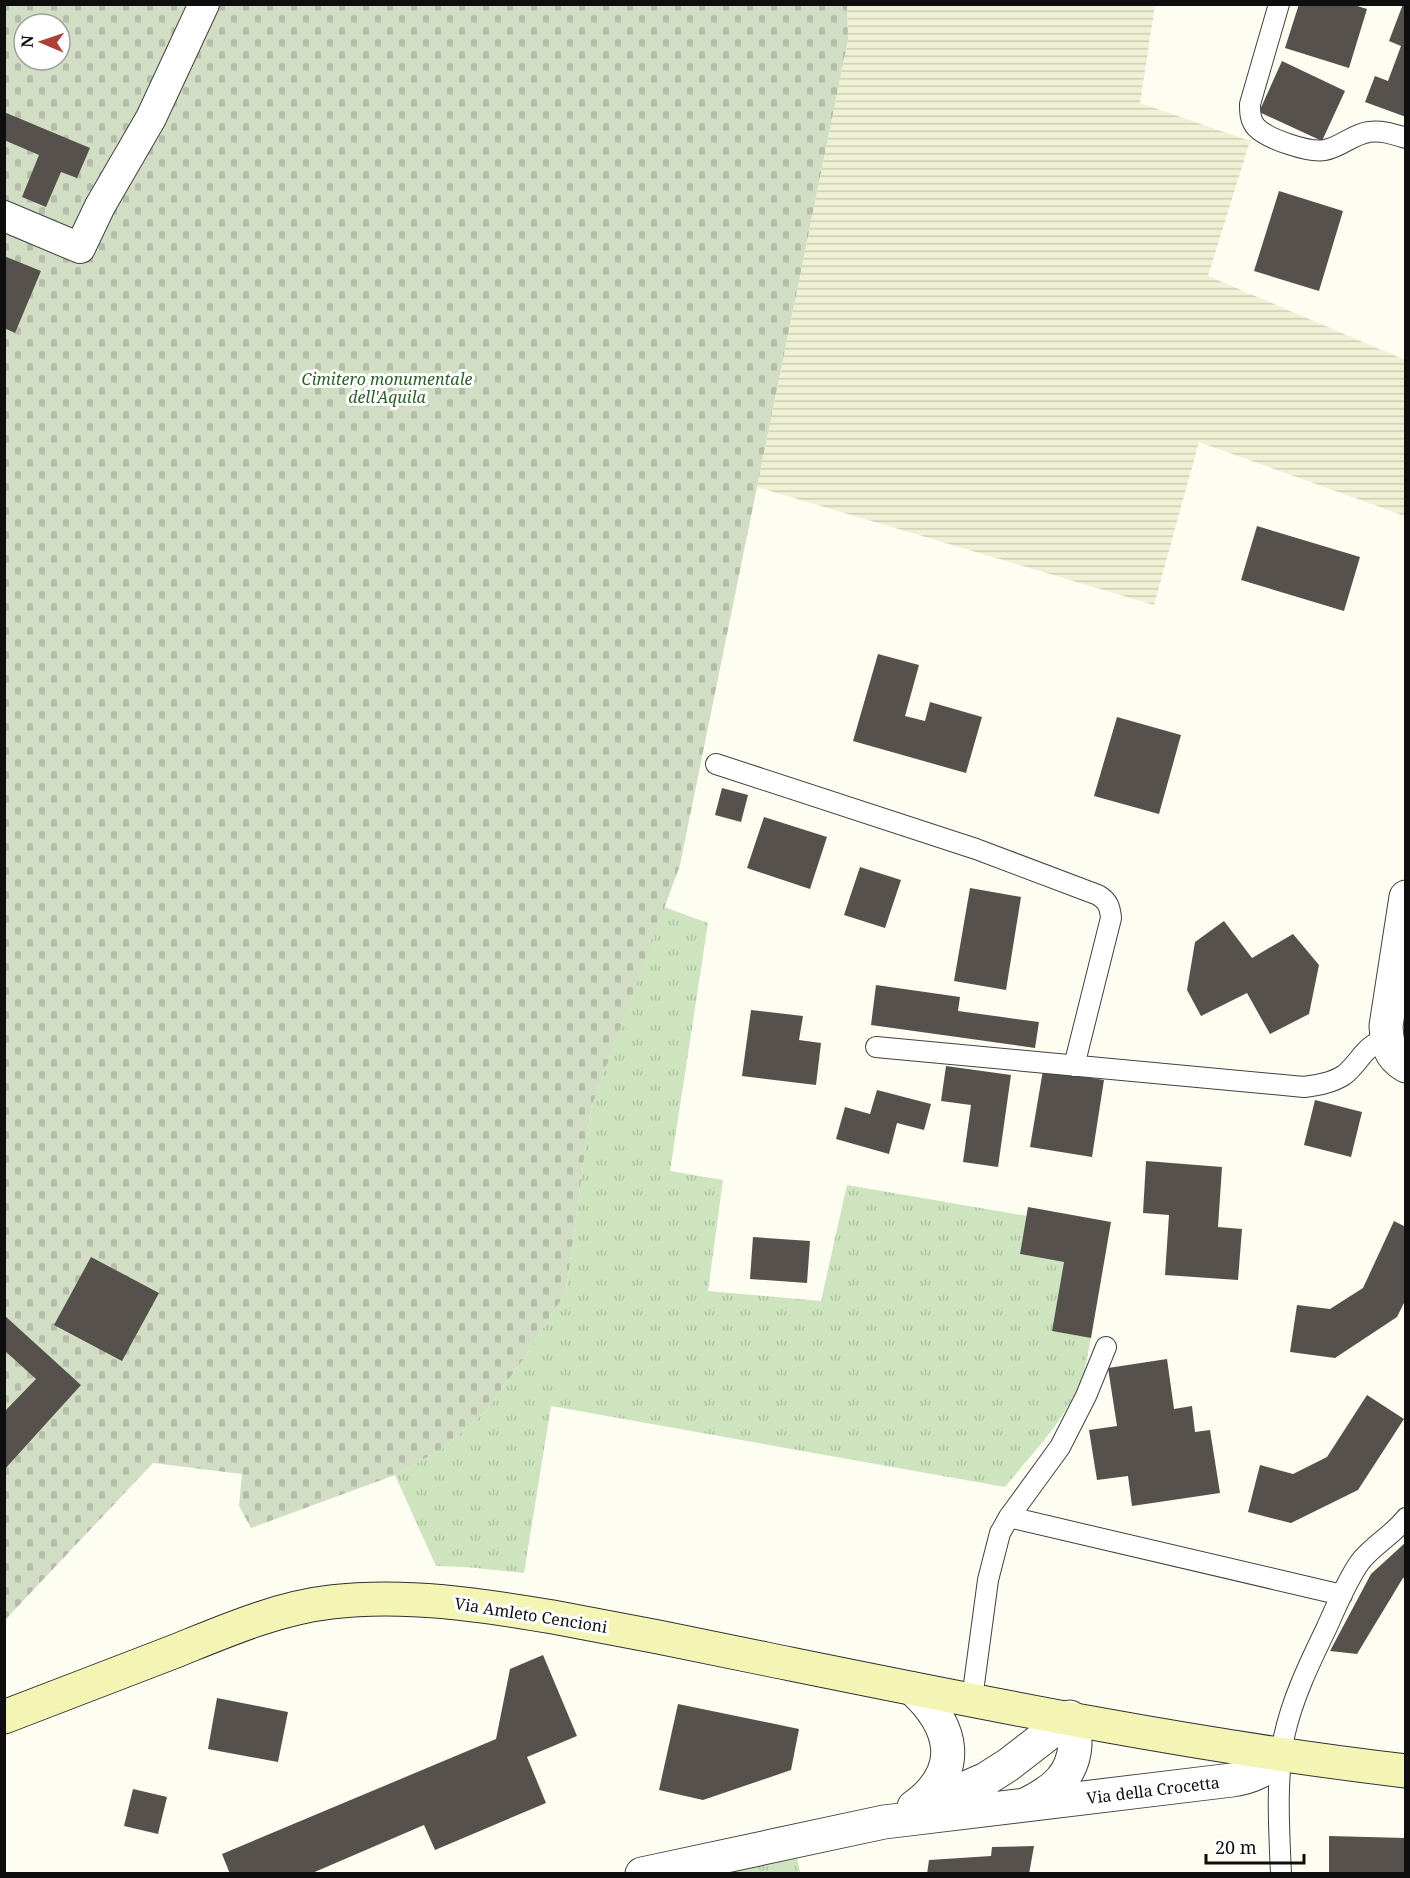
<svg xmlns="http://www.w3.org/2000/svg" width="1410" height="1878" font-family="'Noto Serif',serif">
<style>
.farmland{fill:url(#farmland-rules)}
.grass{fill:url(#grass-tufts)}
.cemetery{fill:url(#cemetery-stones);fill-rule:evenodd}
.building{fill:#56514c}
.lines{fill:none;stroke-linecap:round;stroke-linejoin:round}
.service-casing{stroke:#414141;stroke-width:22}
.pedestrian-casing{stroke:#414141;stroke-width:32}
.minor-casing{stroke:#414141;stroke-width:35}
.secondary-casing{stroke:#303030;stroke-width:35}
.service{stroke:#fff;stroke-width:20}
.pedestrian{stroke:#fff;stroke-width:30}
.minor{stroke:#fff;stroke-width:33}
.secondary{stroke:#f4f5b5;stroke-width:33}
.labels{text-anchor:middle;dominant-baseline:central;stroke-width:6;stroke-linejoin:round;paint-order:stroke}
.park-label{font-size:16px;font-style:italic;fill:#2a5f26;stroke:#fff}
.street-label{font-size:16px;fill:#0e0e0e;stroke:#fff}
</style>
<defs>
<pattern id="farmland-rules" width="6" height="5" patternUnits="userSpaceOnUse" patternTransform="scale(1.5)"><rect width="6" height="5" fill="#eff1d4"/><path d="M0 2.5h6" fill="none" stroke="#cccdb5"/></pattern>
<pattern id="grass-tufts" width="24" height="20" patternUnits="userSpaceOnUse" patternTransform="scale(1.5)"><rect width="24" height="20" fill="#cde4bf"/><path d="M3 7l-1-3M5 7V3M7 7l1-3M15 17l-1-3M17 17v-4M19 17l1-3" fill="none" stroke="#afc2a3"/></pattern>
<pattern id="cemetery-stones" width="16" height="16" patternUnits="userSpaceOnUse" patternTransform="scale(1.5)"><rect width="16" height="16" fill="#d2dec4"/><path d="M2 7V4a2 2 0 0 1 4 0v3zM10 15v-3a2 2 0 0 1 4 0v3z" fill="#b3bda7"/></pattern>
</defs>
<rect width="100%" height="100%" fill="#fdfdf2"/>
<path class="farmland" d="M847 5H1155L1140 103 1250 141 1208 276 1405 360V516L1199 442 1154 605 757 487 848 40Z"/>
<path class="grass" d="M664 907 708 923 670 1171 723 1180 708 1291 821 1301 847 1185 1027 1216 1020 1254 1064 1262 1052 1331 1091 1338C1088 1350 1087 1363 1083 1375 1068 1418 1033 1452 1005 1487L551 1406 524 1573 466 1567 436 1566 395 1475 442 1449 487 1410 524 1358 566 1292 591 1108Z
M796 1852 800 1873 703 1874Z"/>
<path class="cemetery" d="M5 5H847L848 40 680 865 591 1108 566 1292 524 1358 487 1410 442 1449 395 1475 251 1528 239 1506 242 1474 153 1463 5 1620ZM24 24H60V60H24Z"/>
<path class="building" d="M1299 4H1351L1367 9 1349 68 1285 48Z
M1403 4H1406V117L1365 102 1375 76 1388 81 1401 46 1389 41Z
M1282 61 1345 91 1322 141 1259 112Z
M4 112 90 148 77 178 61 172 46 207 22 197 39 155 4 140Z
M1279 191 1343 211 1319 291 1254 271Z
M4 256 41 271 15 333 4 328Z
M1257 526 1360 557 1344 611 1241 580Z
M878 654 919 665 905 716 925 721 930 702 982 717 966 773 853 741Z
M1117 717 1181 735 1159 814 1094 796Z
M722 788 748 795 741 822 715 815Z
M764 817 827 837 810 889 747 868Z
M860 867 901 880 885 928 844 915Z
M970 888 1021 897 1006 990 954 981Z
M1224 921 1252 958 1293 934 1319 965 1309 1014 1270 1034 1247 993 1201 1016 1187 990 1195 942Z
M876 985 960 997 958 1011 1039 1022 1035 1048 871 1025Z
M751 1010 803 1016 799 1040 821 1043 816 1085 742 1076Z
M946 1066 1011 1075 998 1167 963 1162 971 1105 941 1101Z
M1043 1070 1104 1080 1092 1157 1030 1147Z
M877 1090 931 1104 924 1130 897 1123 889 1154 836 1139 845 1107 870 1114Z
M1315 1100 1362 1112 1351 1157 1304 1145Z
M1146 1161 1222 1167 1218 1227 1242 1229 1238 1280 1165 1275 1169 1215 1143 1213Z
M1028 1207 1111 1222 1091 1338 1052 1331 1064 1262 1020 1254Z
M1394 1221 1406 1227V1299L1397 1317 1335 1358 1290 1352 1297 1305 1330 1309 1363 1288Z
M753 1237 810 1241 807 1283 750 1279Z
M91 1257 159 1293 122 1361 54 1325Z
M4 1315 81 1385 4 1470V1412L36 1379 4 1350Z
M1167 1359 1174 1409 1192 1406 1195 1432 1210 1430 1220 1493 1132 1506 1128 1476 1097 1480 1089 1430 1117 1426 1108 1368Z
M1367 1395 1404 1419 1358 1490 1291 1523 1248 1512 1260 1465 1293 1474 1327 1457Z
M1406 1542V1578H1403L1357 1654 1330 1651 1371 1574Z
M543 1655 577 1736 527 1757 546 1803 435 1850 424 1825 310 1874H230L222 1854 496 1739 510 1669Z
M217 1698 288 1712 278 1762 208 1749Z
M678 1704 799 1729 791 1770 703 1800 659 1790Z
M133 1789 167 1797 158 1834 124 1826Z
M1329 1836 1406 1838V1874H1329Z
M1034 1846 1029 1874H927L929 1860 991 1856 992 1847Z"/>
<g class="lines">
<g class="service-casing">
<path id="service" d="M1279 4 1250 104C1250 112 1250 120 1256 127 1267 139 1309 153 1325 150 1341 147 1353 134 1369 132 1381 130 1393 134 1406 138
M716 764 976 849 1098 895C1108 901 1110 907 1111 918L1074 1066
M876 1047 1304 1087C1318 1085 1332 1083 1344 1075 1359 1064 1366 1042 1387 1040
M1009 1517 1342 1595
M972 1699 988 1580 1000 1533 1009 1517 1060 1447 1086 1396 1106 1347
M1281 1874C1279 1828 1276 1782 1284 1737 1292 1699 1310 1662 1327 1627 1337 1605 1346 1582 1360 1562 1373 1545 1393 1535 1406 1518"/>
</g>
<g class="pedestrian-casing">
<path id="pedestrian" d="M4 216 80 248 100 206 151 118 204 4"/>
</g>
<g class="minor-casing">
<path id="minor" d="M1406 897 1386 1026C1387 1044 1389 1056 1406 1066
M913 1689C954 1727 964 1771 914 1807
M922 1807 986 1779 1008 1765 1070 1717C1075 1726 1075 1735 1075 1745 1073 1776 1053 1791 1027 1804
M642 1874 884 1822 1232 1780C1253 1777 1267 1769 1282 1755"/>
</g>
<g class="secondary-casing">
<path id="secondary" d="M4 1717C60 1695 117 1674 173 1652 223 1632 277 1608 331 1602 405 1593 481 1605 553 1617 624 1630 695 1644 766 1659 978 1702 1191 1746 1406 1771"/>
</g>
<use href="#service" class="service"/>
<use href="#pedestrian" class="pedestrian"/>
<use href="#minor" class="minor"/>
<use href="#secondary" class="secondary"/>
</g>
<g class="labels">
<g class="park-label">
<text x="387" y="379">Cimitero monumentale<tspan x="387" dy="18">dell'Aquila</tspan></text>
</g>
<g class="street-label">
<text transform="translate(531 1615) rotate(9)">Via Amleto Cencioni</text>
<text transform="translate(1153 1790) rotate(-7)">Via della Crocetta</text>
</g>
</g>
<rect width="1410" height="1878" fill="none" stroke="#0e0e0e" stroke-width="12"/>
<g transform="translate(42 42) rotate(272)"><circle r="28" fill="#ffffff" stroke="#9f9f9f" stroke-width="1.5"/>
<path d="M0-4.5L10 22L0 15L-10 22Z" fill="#ae4137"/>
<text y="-9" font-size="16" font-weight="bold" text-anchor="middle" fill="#0e0e0e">N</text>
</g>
<path d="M1206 1854v9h98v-9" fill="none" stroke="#0e0e0e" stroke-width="3"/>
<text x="1215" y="1854" font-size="18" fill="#0e0e0e" stroke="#ffffff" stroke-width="4.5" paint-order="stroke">20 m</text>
</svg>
